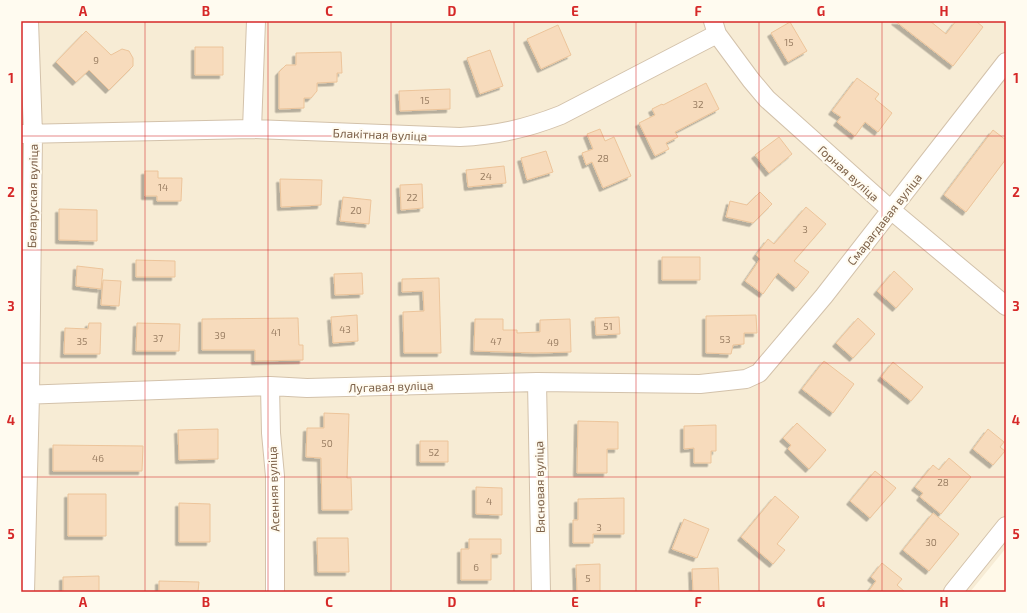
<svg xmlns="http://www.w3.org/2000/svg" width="1027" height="613" font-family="'Exo 2',sans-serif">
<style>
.residential{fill:#f7ecd5}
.building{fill:#f7dbbc;stroke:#ecc49a;filter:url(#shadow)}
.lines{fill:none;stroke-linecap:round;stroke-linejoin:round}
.minor-casing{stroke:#d3c2ab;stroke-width:20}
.minor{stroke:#fff;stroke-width:18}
.grid{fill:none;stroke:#d62828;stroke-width:1;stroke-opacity:0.55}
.labels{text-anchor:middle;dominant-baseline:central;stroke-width:4;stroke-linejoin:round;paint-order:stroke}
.number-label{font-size:10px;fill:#9c8065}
.street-label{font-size:12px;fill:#7d6148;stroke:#fffbf0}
.neatline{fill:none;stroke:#d62828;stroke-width:1.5}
.grid-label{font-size:13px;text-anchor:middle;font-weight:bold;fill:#d62828}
</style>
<defs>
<filter id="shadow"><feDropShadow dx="-3.5" dy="3.5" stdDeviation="0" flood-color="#0004"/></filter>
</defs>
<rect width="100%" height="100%" fill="#fff9e8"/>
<path class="residential" d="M21 21H1006V548L970 592H21Z"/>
<path class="building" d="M895 21H930L946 34 956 21H976L983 27 953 66Z
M790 22 807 51 788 62 771 33Z
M558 25 571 55 541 69 527 39Z
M86 31 111 55 122 49 129 51 133 58V66L109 90 89 70 76 82 56 62Z
M195 47H223V75H195Z
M490 50 503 86 480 94 467 58Z
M341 52 342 73H337V82L317 83V91L311 98H304V108L279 109V72L286 65H296V53Z
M857 78 879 94 875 99 892 113 878 132 865 122 855 136 837 122 841 117 832 111Z
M706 83 719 109 675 132 678 137 666 143 669 149 655 156 639 123 655 115 652 109 662 104 663 105Z
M450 89V109L400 111 399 91Z
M600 129 605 141 614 137 631 176 603 188 592 162 586 165 582 153 593 149 587 134Z
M993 130 1006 140V159L966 212 944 195Z
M779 137 792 154 769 173 755 155Z
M546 151 553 172 527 180 521 158Z
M504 166 506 183 468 187 466 170Z
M145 171H158V178H182L181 201H157V196H145Z
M280 179 322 180 321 205 281 207Z
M422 184 423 208 401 210 400 185Z
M760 192 772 204 753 223 726 217 730 201 747 205Z
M343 197 371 200 369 224 340 221Z
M806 207 826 224 794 261 809 272 796 288 778 273 763 294 745 281 760 259 756 255 768 239 774 244Z
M59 209 97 210V241L59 240Z
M662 257H700V280H662Z
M136 260 175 261V277H136Z
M77 266 103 269 101 289 76 286Z
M894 271 913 289 896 308 877 291Z
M362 273 363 294 335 295 334 274Z
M439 278 441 353H404L403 312 424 311 423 291 402 292V279Z
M103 280 121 281 119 306 101 305Z
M357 315 358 341 333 343 331 317Z
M756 315 757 333H744V344L733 345 731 354 706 353V316Z
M619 317 620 334 596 335 595 318Z
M298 318 299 345H303V360L255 361V350H202V319Z
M858 318 875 334 853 358 836 343Z
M475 319H503V330H517V333L540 332V320L570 319 571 352 536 353 474 351Z
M89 323H101L100 354H64L65 328 88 329Z
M137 323 180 324 179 351H136Z
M824 361 854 384 833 413 802 389Z
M893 362 923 387 911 401 881 377Z
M324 413 349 414 347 478H351L352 510H322L321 458 306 457 307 428H324Z
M578 421 618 422V449H607V473H577Z
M797 423 826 450 809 469 788 449 791 445 783 438Z
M716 425V451H711V463H694V448L684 449V426Z
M218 429V459L179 460 178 430Z
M988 429 1004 442 1000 447 1005 451 993 465 973 449Z
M420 441H448V462H420Z
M53 445 143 446 142 471H53Z
M949 458 971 477 941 514 920 497 923 493 915 487 933 465 939 470Z
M875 471 896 488 870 518 850 501Z
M476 487 502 488V515L476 514Z
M68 494H106V536H68Z
M775 496 799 517 777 544 785 550 773 564 741 537Z
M624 498V534H593V543H573V520H578V499Z
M179 503 210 504V542H179Z
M933 513 959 534 929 571 903 550Z
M684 519 709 529 697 558 672 549Z
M317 538H348L349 572H318Z
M469 539H501V554H491V580H461V549H469Z
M882 563 902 579 897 585 905 592H868L876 581 871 577Z
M600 564V592H577L576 565Z
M718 568 719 592H693L692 569Z
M99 576V592H63V577Z
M159 581 199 582 198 592H159Z"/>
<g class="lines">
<g class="minor-casing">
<path id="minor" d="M713 21 717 34 751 80 767 99 891 210 1006 306
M252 129 256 21
M21 134 252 129 460 137C497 135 525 129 561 115L717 34
M537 382 541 592
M270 386 271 433 275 476V592
M21 395 270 386 307 388 537 382 700 384 746 379 759 373 824 296 1006 62
M25 592 30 395 33 134 29 21
M953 592 1006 526"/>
</g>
<use href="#minor" class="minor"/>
</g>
<path class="grid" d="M145 21V592M268 21V592M391 21V592M514 21V592M636 21V592M759 21V592M882 21V592M21 136H1006M21 250H1006M21 363H1006M21 477H1006"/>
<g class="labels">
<g class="number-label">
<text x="789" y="42">15</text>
<text x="96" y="60">9</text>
<text x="425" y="100">15</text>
<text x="698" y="104">32</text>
<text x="603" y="158">28</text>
<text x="486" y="176">24</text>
<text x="163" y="187">14</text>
<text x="412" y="197">22</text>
<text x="356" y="210">20</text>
<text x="805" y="229">3</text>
<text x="608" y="326">51</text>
<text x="345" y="329">43</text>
<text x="276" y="332">41</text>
<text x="220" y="335">39</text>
<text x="158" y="338">37</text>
<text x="725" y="339">53</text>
<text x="82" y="341">35</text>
<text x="496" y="341">47</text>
<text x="553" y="342">49</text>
<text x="327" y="443">50</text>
<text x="434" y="452">52</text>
<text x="98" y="458">46</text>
<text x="943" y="482">28</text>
<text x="489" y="501">4</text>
<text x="599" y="527">3</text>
<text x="931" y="542">30</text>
<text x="476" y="567">6</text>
<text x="588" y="578">5</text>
</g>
<g class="street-label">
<text transform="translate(380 134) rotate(2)">Блакітная вуліца</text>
<text transform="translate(849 173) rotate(42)">Горная вуліца</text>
<text transform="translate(32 196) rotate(-89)">Беларуская вуліца</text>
<text transform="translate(884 219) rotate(-52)">Смарагдавая вуліца</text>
<text transform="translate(391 386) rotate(-2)">Лугавая вуліца</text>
<text transform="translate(539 487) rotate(-91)">Вясновая вуліца</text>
<text transform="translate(273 489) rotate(-92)">Асенняя вуліца</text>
</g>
</g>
<rect width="1027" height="613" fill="none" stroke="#fffbf0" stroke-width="44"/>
<rect x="22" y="22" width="983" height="569" class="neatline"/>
<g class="grid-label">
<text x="83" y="16">A</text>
<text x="206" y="16">B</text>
<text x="329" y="16">C</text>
<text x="452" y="16">D</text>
<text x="575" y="16">E</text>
<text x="698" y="16">F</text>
<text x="821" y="16">G</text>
<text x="944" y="16">H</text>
<text x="11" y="83">1</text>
<text x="1016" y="83">1</text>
<text x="11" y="197">2</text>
<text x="1016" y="197">2</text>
<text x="11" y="311">3</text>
<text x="1016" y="311">3</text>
<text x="11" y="425">4</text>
<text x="1016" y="425">4</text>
<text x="11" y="539">5</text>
<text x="1016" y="539">5</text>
<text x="83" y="607">A</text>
<text x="206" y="607">B</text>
<text x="329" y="607">C</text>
<text x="452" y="607">D</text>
<text x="575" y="607">E</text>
<text x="698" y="607">F</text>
<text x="821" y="607">G</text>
<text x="944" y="607">H</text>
</g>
</svg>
